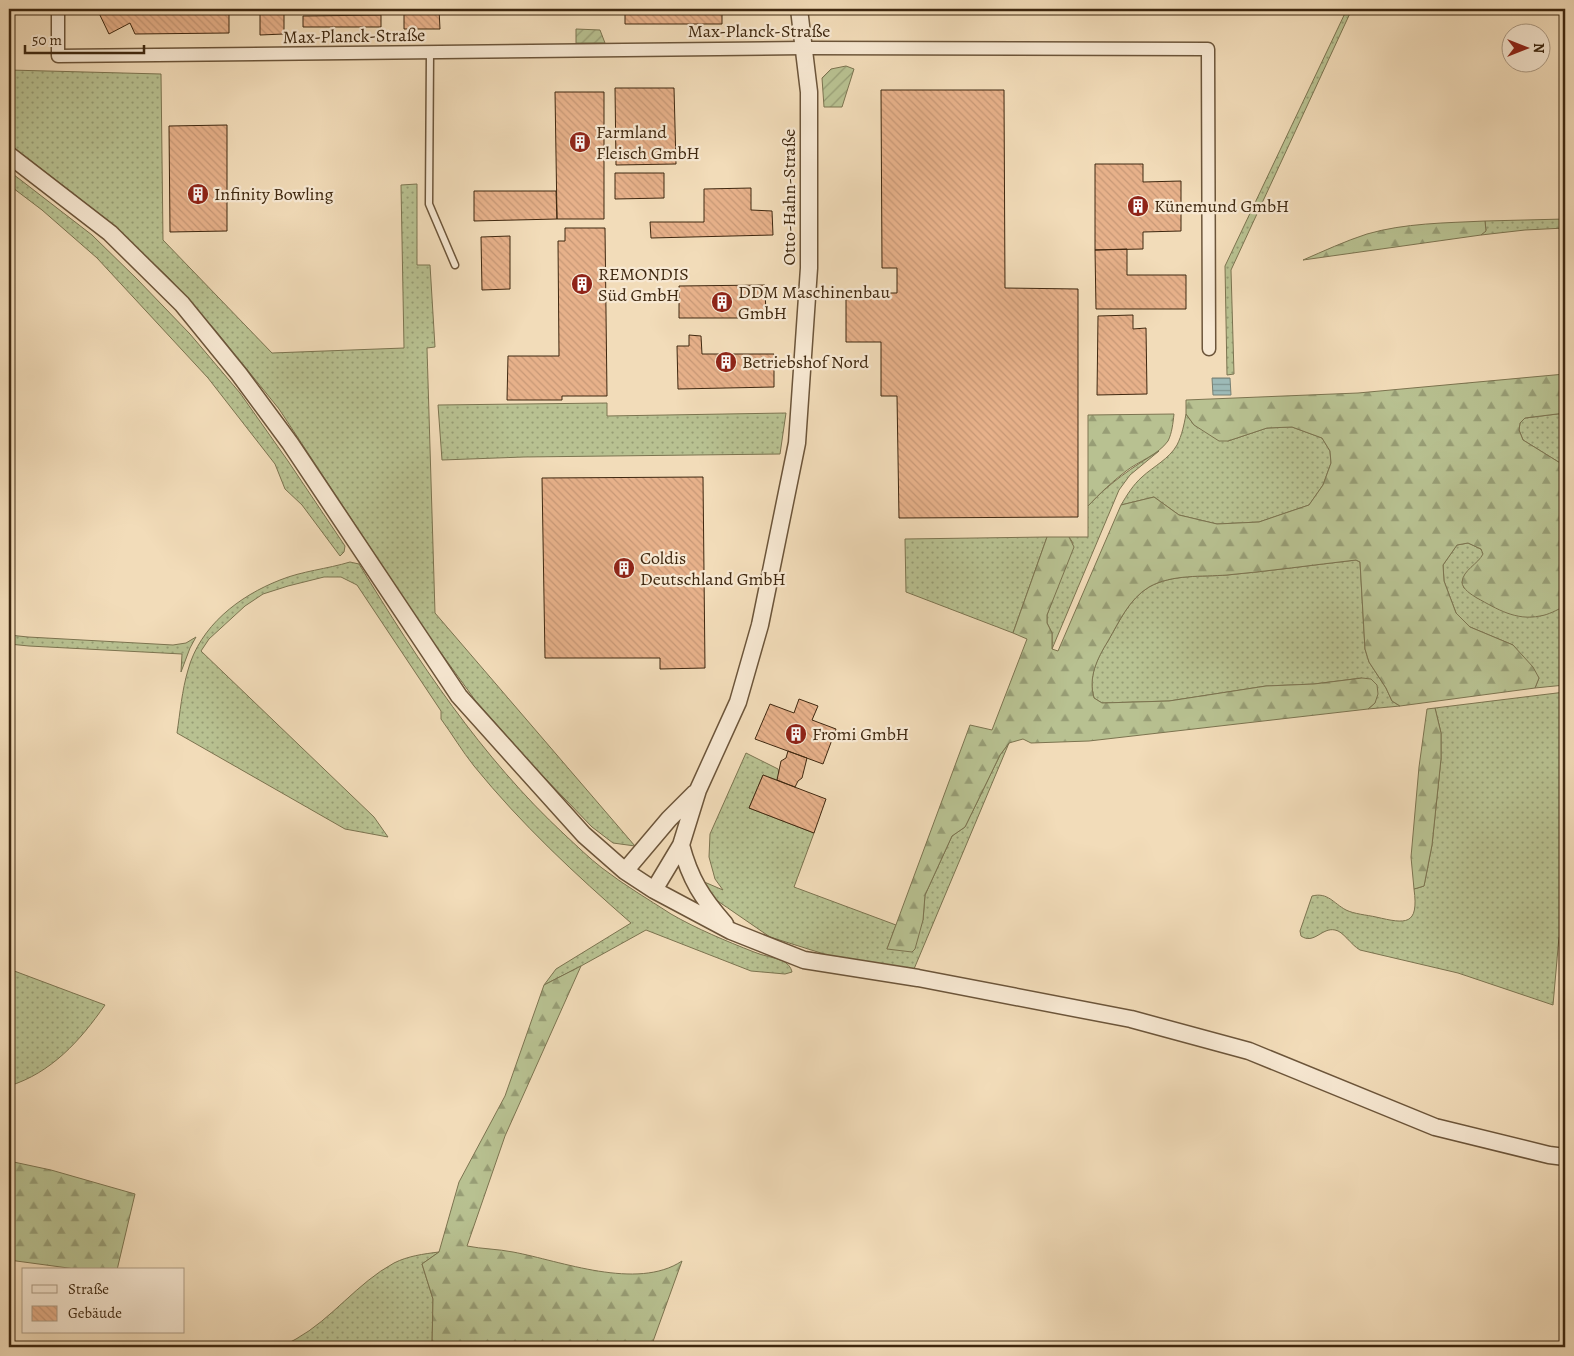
<svg xmlns="http://www.w3.org/2000/svg" width="1574" height="1356" font-family="Alegreya,serif">
<style>
.grass{fill:url(#grass-dots);stroke:#7c7450}
.forest{fill:url(#forest-firs);stroke:#7c7450}
.garden{fill:url(#garden-furrows);stroke:#7c7450}
.water{fill:url(#water-rules);stroke:#778074}
.building{fill:url(#building-back-hatch);stroke:#3f2810}
.lines{fill:none;stroke-linecap:round;stroke-linejoin:round}
.service-casing{stroke:#6c553a;stroke-width:9}
.minor-casing{stroke:#6c553a;stroke-width:15}
.tertiary-casing{stroke:#6c553a;stroke-width:19}
.service{stroke:#f7e8d2;stroke-width:6}
.minor{stroke:#f7e8d2;stroke-width:12}
.tertiary{stroke:#f7e8d2;stroke-width:16}
.labels{text-anchor:middle;dominant-baseline:central;stroke-width:4.5;stroke-linejoin:round;paint-order:stroke}
.street-label{font-size:18px;fill:#3f2810;stroke:#f7e8d2}
.poi-label{font-size:18px;fill:#3f2810;stroke:#f7e8d2;text-anchor:start}
</style>
<defs>
<pattern id="grass-dots" width="8" height="8" patternUnits="userSpaceOnUse" patternTransform="scale(1.25)"><rect width="8" height="8" fill="#b8c191"/><path d="M2 2h.1M6 6h.1" fill="none" stroke="#979d75" stroke-width="1.8" stroke-linecap="round"/></pattern>
<pattern id="forest-firs" width="22" height="20" patternUnits="userSpaceOnUse" patternTransform="scale(1.25)"><rect width="22" height="20" fill="#b8c191"/><path d="M5 1l3.5 6h-7zM16 11l3.5 6h-7z" fill="#979d75"/></pattern>
<pattern id="garden-furrows" width="10" height="10" patternUnits="userSpaceOnUse" patternTransform="scale(1.25)"><rect width="10" height="10" fill="#b8c191"/><path d="M-1 1l2-2M0 10L10 0M9 11l2-2" fill="none" stroke="#979d75"/></pattern>
<pattern id="water-rules" width="6" height="5" patternUnits="userSpaceOnUse" patternTransform="scale(1.25)"><rect width="6" height="5" fill="#9dbab7"/><path d="M0 2.5h6" fill="none" stroke="#819793"/></pattern>
<pattern id="building-back-hatch" width="6" height="6" patternUnits="userSpaceOnUse" patternTransform="scale(1.25)"><rect width="6" height="6" fill="#e7b18a"/><path d="M-1 5l2 2M0 0l6 6M5-1l2 2" fill="none" stroke="#c79876"/></pattern>
</defs>
<rect width="100%" height="100%" fill="#f2dcb9"/>
<filter id="stains"><feTurbulence type="fractalNoise" baseFrequency=".004" numOctaves="4"/><feColorMatrix values="0 0 0 0 .2 0 0 0 0 .09 0 0 0 0 .02 0 0 0 .5 -.17"/></filter>
<radialGradient id="worn" r=".72"><stop offset=".6" stop-color="#630" stop-opacity="0"/><stop offset="1" stop-color="#630" stop-opacity=".3"/></radialGradient>
<path class="grass" d="M1347 9H1352L1231 270 1234 374 1227 375 1225 266Z
M9 70 161 74 163 240 272 353 404 348 401 185 417 184V265H430L435 347 427 348 435 613 635 846 613 843 592 827 538 771 475 700 428 635 279 409 216 331 169 278 106 219 30 160 9 145Z
M9 171 92 235 137 279 190 334 240 393 288 461 345 546 344 552 340 556 302 505 285 489 275 464 208 378 97 258 42 210 9 185Z
M1565 219V228L1525 230 1481 235 1486 230 1485 221Z
M607 403V416L786 413 780 454 524 457 442 460 438 405Z
M1565 413V466L1523 440 1519 430 1520 423 1525 418Z
M1186 414 1194 425 1228 441 1267 428 1292 427 1322 438 1330 451 1331 463 1323 485 1309 505 1259 522 1217 524 1179 515 1154 497 1121 505C1127 495 1133 485 1142 477 1154 466 1169 459 1177 445 1182 435 1184 425 1186 414Z
M1159 451 1130 475 1119 490 1052 649V633L1047 623V615L1073 543 1069 537H1088V506C1109 483 1133 467 1159 451Z
M1047 537 1013 633 906 592 905 539Z
M1468 543 1481 549 1484 554C1477 566 1459 573 1464 588L1540 616 1565 606V685L1535 688 1539 678 1513 645 1470 627 1456 613 1444 581 1443 565 1457 545Z
M1356 560 1360 562 1365 649 1369 662 1386 688 1392 701 1400 706 1368 709 1375 703 1362 678 1314 684 1266 686 1169 701 1102 703 1094 698C1088 676 1097 659 1108 641 1119 622 1129 599 1149 587 1172 574 1202 577 1227 575 1270 571 1313 565 1356 560Z
M350 562 359 564C418 661 481 757 565 835 577 846 589 858 602 868 624 885 648 899 671 914 697 929 726 941 754 952 763 956 774 957 783 961 787 963 791 967 792 972L785 974 751 971 646 930 581 966 544 985 556 969 631 923C575 874 521 824 474 766 462 751 452 734 441 719V711L357 585 341 577H324L288 586 263 594 245 606 209 639 201 651 374 817 388 837 345 829 177 733C180 713 182 690 188 670 200 626 239 596 280 580 302 571 327 569 350 562Z
M9 635 28 637 173 645 186 643 196 637 190 648 181 672 182 654 29 646 9 644Z
M1565 692V932L1559 937 1553 1005 1458 973 1360 950C1351 945 1343 931 1335 930 1322 927 1314 945 1301 936L1300 931 1312 896C1328 892 1333 903 1346 910 1354 914 1367 915 1376 917 1406 924 1419 926 1414 889L1424 886 1432 845 1441 759V733L1435 708Z
M1009 743 914 969 910 971 840 959 770 937 706 893 695 878 723 890 715 879 709 857 710 834 746 753 778 769 779 775 777 780 763 775 749 808 814 833 794 887 896 925 887 949 923 920 925 895 952 836 965 827 1000 755Z
M9 969 105 1005C80 1041 51 1073 9 1086Z
M439 1252 422 1264 433 1299 432 1347H274C281 1345 290 1343 296 1339 332 1319 357 1283 394 1263 408 1256 423 1254 439 1252Z"/>
<path class="forest" d="M1485 221 1486 231 1481 235 1303 260C1324 251 1345 241 1367 234 1405 223 1445 223 1485 221Z
M1565 374V413L1525 418 1520 423 1519 430 1523 440 1565 466V606C1557 610 1548 615 1540 616 1516 621 1497 609 1477 598 1472 595 1462 589 1462 582 1463 570 1478 564 1483 554L1481 549 1468 543 1457 545 1443 565 1444 581 1456 613 1470 627 1513 645 1533 667 1539 678 1535 688 1400 706 1392 701 1386 688 1369 662 1365 649 1360 562 1356 560C1313 565 1270 571 1227 575 1202 577 1172 574 1149 587 1129 599 1119 622 1108 641 1097 659 1088 677 1094 698L1102 703 1169 701 1266 686 1314 684 1362 678 1371 679 1377 685 1378 694 1375 703 1368 709 1089 741 1031 743 1023 739 1009 743 1000 755 965 827 952 836 925 895 923 920 915 949 912 952 887 949 970 725 992 730 1027 639 1013 633 1047 537H1069L1074 547 1047 615V623L1052 633V649L1058 651 1121 505 1154 497 1179 515 1217 524 1259 522 1309 505 1323 485 1331 463 1330 451 1322 438 1292 427 1267 428 1228 441H1219L1194 425 1186 414V400L1358 393Z
M1174 414C1173 423 1172 433 1168 441 1158 455 1139 461 1126 471 1112 482 1100 493 1088 506V415Z
M1435 708 1441 733V759L1432 845 1424 886 1414 889 1411 857 1419 767 1427 709Z
M581 966 505 1136 467 1246C482 1249 498 1249 513 1252 561 1261 637 1291 682 1261L651 1347H432L433 1299 422 1264 439 1252 459 1182 505 1096 544 985Z
M9 1161 51 1170 135 1194 117 1270H83L9 1260Z"/>
<path class="garden" d="M576 29 600 30 605 43H576Z
M846 66 854 69 842 107H824L822 78 831 69Z"/>
<path class="water" d="M1230 378 1231 395H1213L1212 378Z"/>
<path class="building" d="M97 9H229V33L135 34 130 23 109 34Z
M260 9H284V34L260 35Z
M404 9H439L440 29H404Z
M625 9H722V24H625Z
M381 15V27H303V16Z
M615 88H674L676 164 616 165Z
M881 90H1004L1005 288 1078 289V517L899 518 897 396H881V342H846V293H897V268H882Z
M555 92H604V219H557Z
M227 125V231L170 232 169 126Z
M1095 164H1143V182L1181 181V231L1143 232V249L1095 250Z
M615 173H664V198L615 199Z
M751 188V210L772 211 773 235 651 238 650 222H704V189Z
M474 191H556L557 219 474 221Z
M565 228H605L607 396H562V400H507L508 356H559L558 241H565Z
M510 236V289L482 290 481 237Z
M1127 249V275H1186V309H1096L1095 250Z
M765 285 766 318H679V286Z
M1133 315V329L1146 328 1147 394 1097 395 1098 316Z
M689 335 701 336 702 354H774V387L678 389 677 346H689Z
M703 477 705 668 660 669V658H545L542 478Z
M799 699 818 706 812 720 836 729 823 764 755 739 770 704 794 713Z
M788 751 807 758 802 778 798 781 795 787 777 780 781 761 786 758Z
M763 775 826 799 814 833 749 808Z"/>
<g class="lines">
<g class="service-casing">
<path id="service" d="M430 52 429 204 455 265"/>
</g>
<g class="minor-casing">
<path id="minor" d="M58 9V56L804 48 1208 49 1209 349"/>
</g>
<g class="tertiary-casing">
<path id="tertiary" d="M9 155 110 233 182 304 239 374 290 443 459 696 584 835 625 871 654 890 731 931 804 960 918 978 1131 1019 1249 1051 1435 1127 1549 1155 1565 1157
M681 845C690 879 702 898 725 924
M625 871 669 819 695 793
M654 890 681 845 698 790 738 702 760 625 797 443 809 268V92L799 9"/>
</g>
<use href="#service" class="service"/>
<use href="#minor" class="minor"/>
<use href="#tertiary" class="tertiary"/>
</g>
<defs>
<g id="building-disc" transform="scale(1.125)"><circle r="9.5" fill="#8f2418" stroke="#f7e8d2"/><path d="M-4-6H4V6H1V3H-1V6H-4ZM-2.5-4.3h1.7v1.8h-1.7ZM.8-4.3h1.7v1.8H.8ZM-2.5-1h1.7V.8h-1.7ZM.8-1h1.7V.8H.8Z" fill="#fff"/></g>
</defs>
<g fill-rule="evenodd">
<use href="#building-disc" x="580" y="142"/>
<use href="#building-disc" x="198" y="194"/>
<use href="#building-disc" x="1138" y="206"/>
<use href="#building-disc" x="582" y="284"/>
<use href="#building-disc" x="722" y="302"/>
<use href="#building-disc" x="726" y="362"/>
<use href="#building-disc" x="624" y="568"/>
<use href="#building-disc" x="796" y="734"/>
</g>
<g class="labels">
<g class="street-label">
<text x="759" y="31">Max-Planck-Straße</text>
<text transform="translate(354 36) rotate(-1)">Max-Planck-Straße</text>
<text transform="translate(789 197) rotate(-90)">Otto-Hahn-Straße</text>
</g>
<g class="poi-label">
<text x="596" y="132">Farmland<tspan x="596" dy="21">Fleisch GmbH</tspan></text>
<text x="214" y="194">Infinity Bowling</text>
<text x="1154" y="206">Künemund GmbH</text>
<text x="598" y="274">REMONDIS<tspan x="598" dy="21">Süd GmbH</tspan></text>
<text x="738" y="292">DDM Maschinenbau<tspan x="738" dy="21">GmbH</tspan></text>
<text x="742" y="362">Betriebshof Nord</text>
<text x="640" y="558">Coldis<tspan x="640" dy="21">Deutschland GmbH</tspan></text>
<text x="812" y="734">Fromi GmbH</text>
</g>
</g>
<rect width="1574" height="1356" fill="none" stroke="#f2dcb9" stroke-width="30"/>
<rect x="10" y="10" width="1554" height="1336" fill="none" stroke="#3f2810" stroke-width="2.5"/>
<rect x="15" y="15" width="1544" height="1326" fill="none" stroke="#3f2810"/>
<rect x="22" y="1268" width="162" height="65" fill="#f7e8d2" stroke="#ad9b84"/>
<rect x="32" y="1285" width="25" height="8" fill="#f7e8d2" stroke="#ad9b84"/>
<text x="68" y="1294" font-size="15" fill="#3f2810">Straße</text>
<rect x="32" y="1306" width="25" height="15" fill="url(#building-back-hatch)" stroke="#ad9b84"/>
<text x="68" y="1318" font-size="15" fill="#3f2810">Gebäude</text>
<g transform="translate(1526 48) rotate(90)"><circle r="24" fill="#f7e8d2" stroke="#ad9b84"/>
<path d="M0-4L9 19L0 12L-9 19Z" fill="#8f2418"/>
<text y="-8" font-size="14" font-weight="bold" text-anchor="middle" fill="#3f2810">N</text>
</g>
<path d="M25 45v8h119v-8" fill="none" stroke="#3f2810" stroke-width="2.5"/>
<text x="32" y="45" font-size="15" fill="#3f2810" stroke="#f7e8d2" stroke-width="4" paint-order="stroke">50 m</text>
<rect width="100%" height="100%" filter="url(#stains)"/>
<rect width="100%" height="100%" fill="url(#worn)"/>
</svg>
